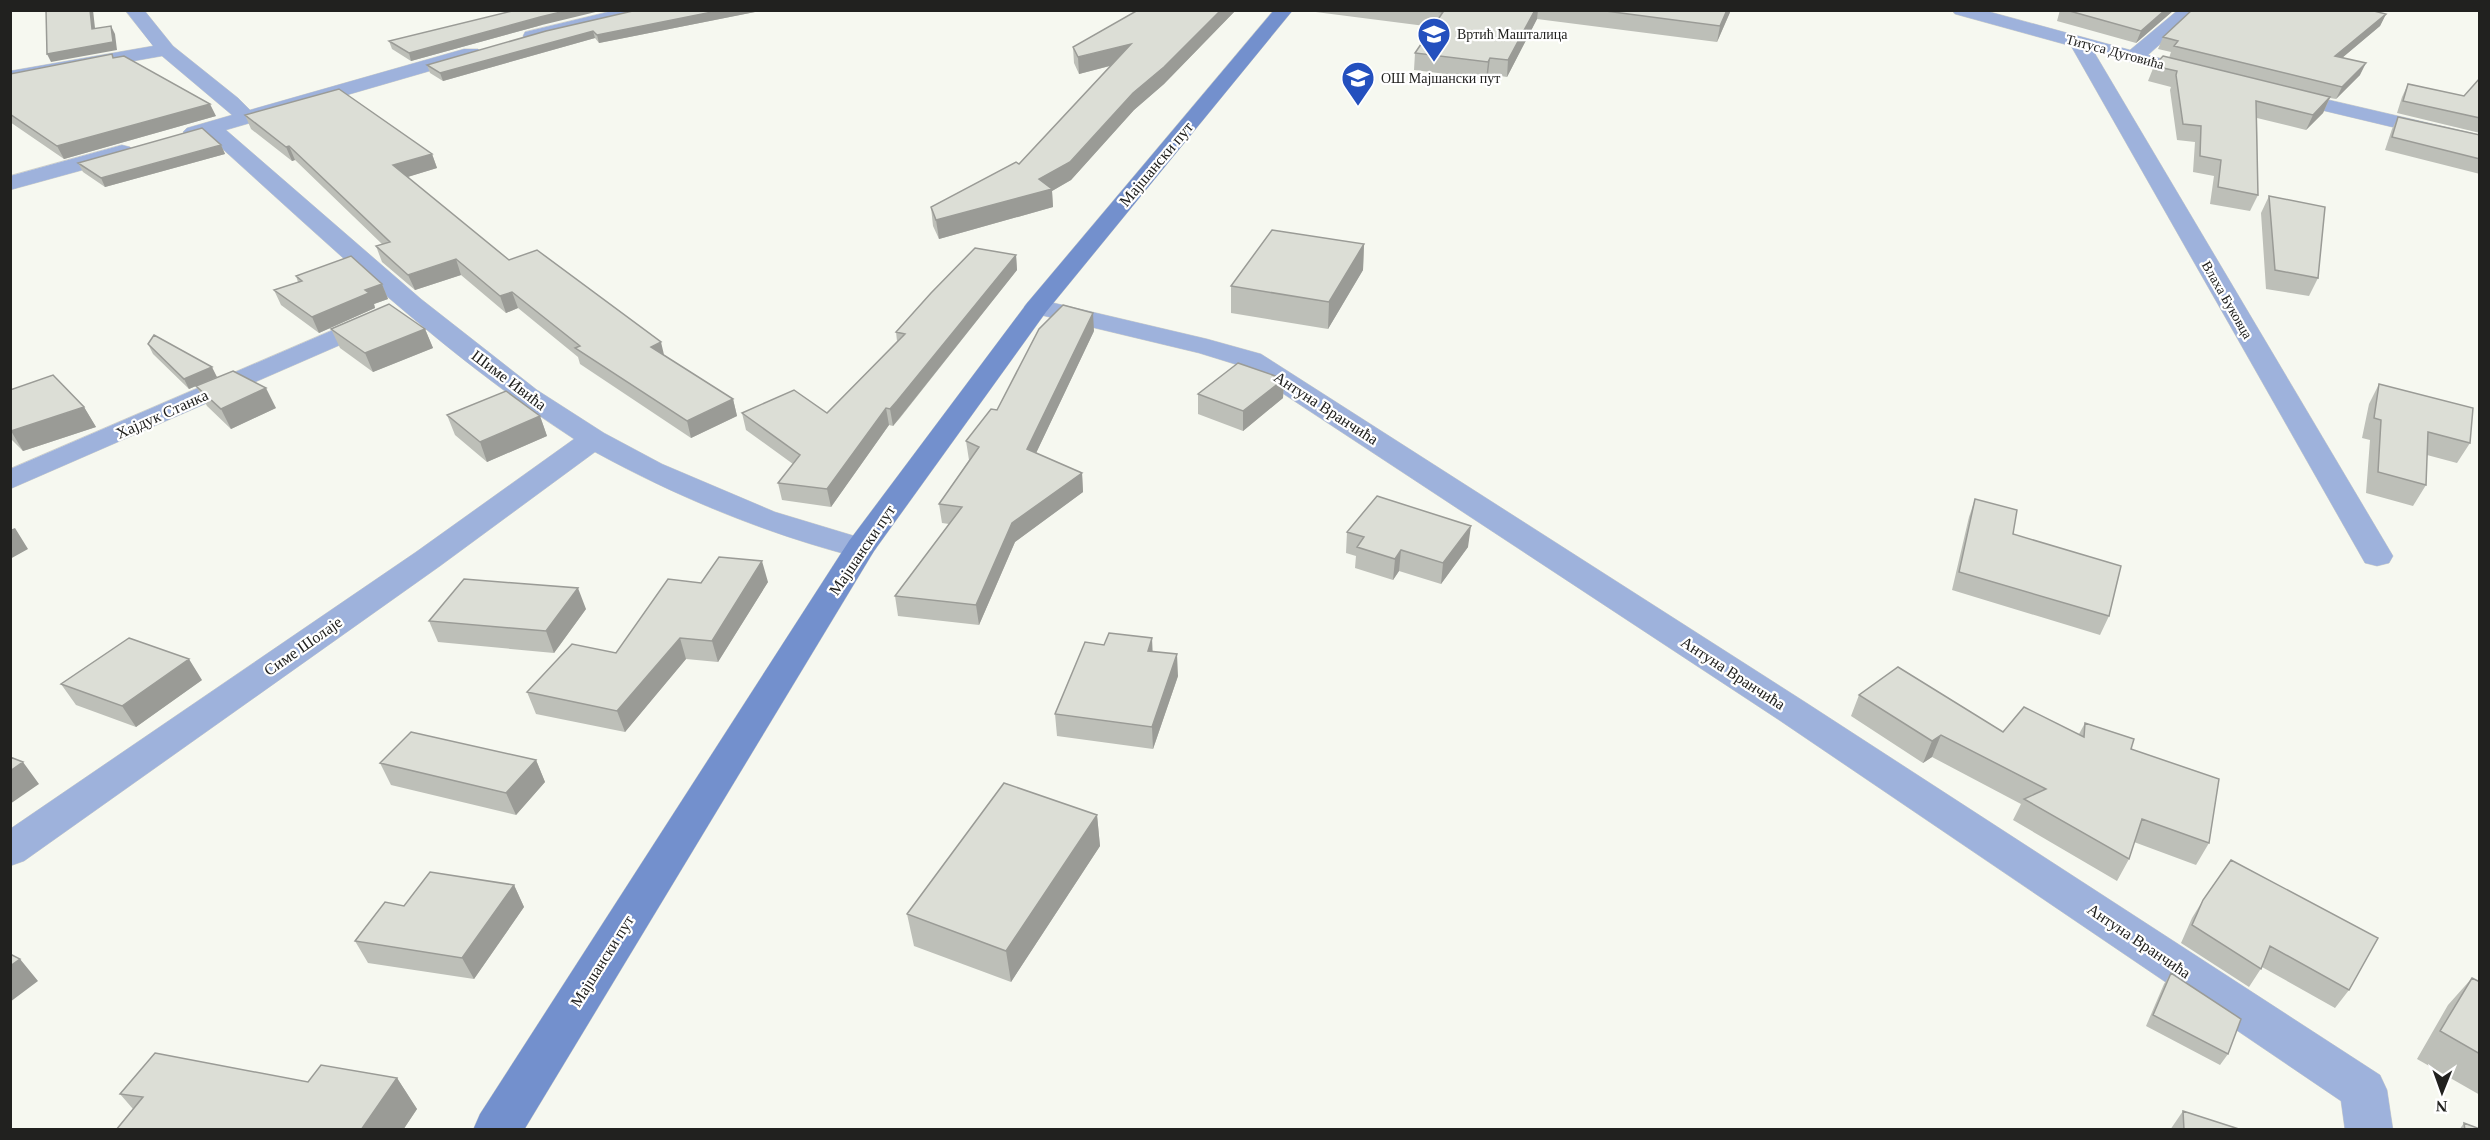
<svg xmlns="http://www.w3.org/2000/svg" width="2490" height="1140" font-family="Georgia,serif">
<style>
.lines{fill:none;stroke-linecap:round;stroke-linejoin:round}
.street-casing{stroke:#d0d1ca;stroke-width:1}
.secondary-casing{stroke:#d0d1ca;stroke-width:1}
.street{fill:#9eb2dc;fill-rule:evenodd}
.secondary{fill:#7390cd;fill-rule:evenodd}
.wall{fill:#bdbfb8}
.shaded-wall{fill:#9a9b96}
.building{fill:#dcded6;stroke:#9a9b96;stroke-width:1.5}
.labels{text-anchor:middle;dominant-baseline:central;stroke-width:4.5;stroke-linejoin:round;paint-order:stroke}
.far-poi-label{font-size:14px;fill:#21211f;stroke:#fff;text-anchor:start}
.far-street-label{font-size:14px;fill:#21211f;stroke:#fff}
.street-label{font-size:16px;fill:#21211f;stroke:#fff}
</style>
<rect width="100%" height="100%" fill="#f6f8f0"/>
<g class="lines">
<g class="street-casing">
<path id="street" d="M125 10H144L173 46 238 98 250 110 464 49H478L481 53 478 57 226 130 421 299 537 390 604 433 662 464 775 512 871 541 876 548 871 555 860 558C767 534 679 498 595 452L440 566 24 861 10 866V829L416 552 574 439C441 353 325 241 207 135L194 138 187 136 183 132 187 128 232 115 162 56 10 83V71L153 46Z
M616 10H650L647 14 532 42 525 40 523 36 525 32Z
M1952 10H1983L2130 50 2178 10H2198L2148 55 2207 71 2210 75 2207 79 2200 81 2094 52 2393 556 2389 563 2377 566 2365 563 2361 556 2071 46 1955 14Z
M2282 89 2480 135V148L2275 99 2272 95 2275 91Z
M122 145 130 147 133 152 130 157 10 190V176Z
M1037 299 1207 339 1261 354 1805 702 2380 1075 2387 1090 2393 1130H2345L2341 1101 1779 720 1241 366 1199 353 1028 312 1024 307 1028 302Z
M377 311 386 313 390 319 386 325 10 489V469Z"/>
</g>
<g class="secondary-casing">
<path id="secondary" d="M1274 10H1293L1046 312 874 551 524 1130H473L480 1114 849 541 1028 302Z"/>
</g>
<use href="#street" class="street"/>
<use href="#secondary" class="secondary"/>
</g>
<path class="wall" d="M637 10H755V12L599 43 595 38 443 81 430 73 427 65Z
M1138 10H1236L1164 84 1134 110 1071 180 1052 191 1053 207 939 239 933 226 931 207 1019 164 1110 66 1079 74 1074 63 1073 47Z
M1300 10H1731L1717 42 1537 19 1507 77 1488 74 1486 79 1414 70 1415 53 1433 27Z
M2060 10H2174L2136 43 2057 21Z
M2386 14 2380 26 2342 58 2360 75 2336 99 2330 98 2323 113 2306 130 2257 118 2258 195 2250 211 2210 204 2214 176 2193 172 2195 142 2177 140 2170 90 2171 87 2148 81 2154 66 2169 58 2171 52 2158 49 2163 37Z
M542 25 411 61 392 49 389 41Z
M112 54 114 58 216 116 64 159 10 122V74Z
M2480 78V133L2397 113 2402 97 2408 84 2464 96Z
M245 115 432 154 437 168 407 177 509 260 665 356 733 399 737 416 691 438 580 364 578 357 518 308 506 313 461 275 415 290 382 262 376 246 382 244 295 160 292 161 251 129Z
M2398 117 2480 135V174L2385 150 2392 129Z
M221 145 225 154 105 187 83 172 78 163Z
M2269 196 2318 278 2309 296 2266 289 2261 213Z
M1364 244 1363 270 1328 329 1231 313V286Z
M1016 255 1017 270 900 418 893 426 889 425 831 507 782 500 778 483 793 464 746 430 742 413H827L897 341 896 332Z
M296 276 382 284 388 299 374 304 375 308 319 333 281 305 274 290 298 282Z
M331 329H425L433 348 373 372 340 348Z
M1094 331 1036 453 1082 473 1083 492 1015 542 979 625 898 616 895 596 949 524 942 523 939 504 969 460 966 441 997 410Z
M148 344 217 377 189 389 153 354Z
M1284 379 1283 398 1243 431 1198 414V394Z
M2379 384 2470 443 2457 463 2427 455 2426 485 2413 506 2366 493 2370 440 2362 438 2369 404Z
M196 386 276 408 231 429 207 406Z
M10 390 84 407 96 427 23 451 10 438Z
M447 415 540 416 547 436 487 462 455 435Z
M1975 499 2013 534 2109 616 2100 635 1952 590 1969 517Z
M1347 532 1468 547 1441 584 1399 571 1393 580 1355 568 1356 556 1346 553Z
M768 582 718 662 686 659 625 732 536 714 527 692 616 653 701 583Z
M586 609 554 653 438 642 429 621Z
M1153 651 1178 676 1153 749 1057 736 1055 714Z
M202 680 136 727 76 705 61 684Z
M1859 695 2003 732 2079 734 2085 723 2131 749 2209 843 2196 865 2134 842 2129 859 2117 881 2013 820 2021 804 1932 757 1923 763 1851 716Z
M536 760 545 782 516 815 391 785 380 763Z
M1097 815 1100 846 1011 982 914 946 907 914Z
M514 885 524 907 474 979 368 963 355 941 404 906Z
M2203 900 2349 990 2335 1008 2262 967 2249 987 2181 943 2192 918Z
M2171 973 2228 1054 2220 1065 2146 1026 2164 984Z
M2472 978 2480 982V1095L2417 1059 2448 1005Z
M397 1078 417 1109 403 1130H116L133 1109 120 1094 308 1082Z
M2183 1111 2242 1130H2170Z
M2464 1123 2480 1130H2459Z"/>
<path class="shaded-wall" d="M90 10H93L96 37 92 29Z
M569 10H604L542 25 411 61 409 53 540 17Z
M722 10H755V12L599 43 597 35Z
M1221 10H1236L1164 84 1134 110 1071 180 1052 191 1053 207 939 239 936 220 1039 179 1133 93Z
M1535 10H1538L1537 19 1507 77 1508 60Z
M1727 10H1731L1717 42 1720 26Z
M2165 10H2174L2136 43 2141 31Z
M2386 14 2380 26 2330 68 2335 56Z
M111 26 115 34 117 50 51 62 47 54Z
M593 31 595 38 443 81 440 73Z
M1131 44 1132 60 1079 74 1078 57Z
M1490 58 1488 74 1486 79 1488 62Z
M2366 63 2360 75 2336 99 2342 87Z
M2330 97 2323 113 2306 130 2313 115Z
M210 104 216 116 64 159 57 146Z
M221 145 225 154 105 187 101 178Z
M289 146 295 160 292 161 286 147Z
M432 154 437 168 398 180 393 165Z
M1364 244 1363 270 1328 329 1329 302Z
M1016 255 1017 270 893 426 890 409Z
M456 259 461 275 415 290 408 275Z
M382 284 388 299 374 304 375 308 319 333 312 317 365 290Z
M512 292 518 308 506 313 500 296Z
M1093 313 1094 331 1029 468 1027 449Z
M425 329 433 348 373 372 365 353Z
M661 342 665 359 651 347Z
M212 367 217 377 189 389 184 379Z
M1284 379 1283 398 1243 431V411Z
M266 388 276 408 231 429 221 409Z
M733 399 737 416 691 438 687 421Z
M84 407 96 427 23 451 11 431Z
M886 408 889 425 831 507 827 489Z
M540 416 547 436 487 462 480 442Z
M1082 473 1083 492 1015 542 979 625 976 605 1012 523Z
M1471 526 1468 547 1441 584 1443 563Z
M15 528 28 549 10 559V530Z
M1401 550 1399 571 1393 580 1395 559Z
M762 561 768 582 718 662 712 641Z
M578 588 586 609 554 653 546 631Z
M680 638 686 659 625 732 617 711Z
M1152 638 1153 660 1148 651Z
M1177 654 1178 676 1153 749 1152 727Z
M189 659 202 680 136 727 122 706Z
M1941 735 1932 757 1923 763 1932 741Z
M536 760 545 782 516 815 506 793Z
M23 762 39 784 10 804V771Z
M1097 815 1100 846 1011 982 1006 951Z
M514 885 524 907 474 979 462 958Z
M20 959 38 981 10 1002V966Z
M397 1078 417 1109 403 1130H361Z"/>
<path class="building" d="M46 10H90L92 29 111 26 113 42 47 54Z
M516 10H569L540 17 409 53 389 41Z
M637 10H722L597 35 593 31 440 73 427 65 546 31Z
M1138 10H1221L1164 67 1133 93 1070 162 1039 179 1052 189 936 220 931 207 1016 162 1019 164 1131 44 1078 57 1073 47Z
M1429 10H1535L1508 60 1490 58 1488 62 1415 53 1443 12Z
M1598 10H1727L1720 26Z
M2066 10H2165L2141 31Z
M2192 10H2370L2386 14 2335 56 2366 63 2342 87 2174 46 2178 41 2163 37Z
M112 54 113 58 124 56 210 104 57 146 10 114V74Z
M2163 56 2330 97 2313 115 2256 101 2258 195 2218 187 2221 160 2200 156 2201 126 2183 124 2176 75 2177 71 2154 66Z
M2480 78V118L2403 101 2408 84 2464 96Z
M339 89 432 154 393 165 509 260 537 250 661 342 651 347 733 399 687 421 575 348 580 346 512 292 500 296 456 259 408 275 376 246 390 242 289 146 286 147 245 115Z
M2398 117 2480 135V159L2392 137Z
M202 128 221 145 101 178 78 163Z
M2269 196 2325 207 2318 278 2275 270Z
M1272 230 1364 244 1329 302 1231 286Z
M975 248 1016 255 897 401 890 409 886 408 827 489 778 483 800 455 742 413 794 390 827 413 905 334 896 332 931 293Z
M351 256 382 284 365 290 369 293 312 317 274 290 302 281 296 276Z
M389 304 425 329 365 353 331 329Z
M1063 305 1093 313 1027 449 1082 473 1012 523 976 605 895 596 962 507 939 504 979 447 966 441 991 409 997 410 1039 329Z
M154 335 212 367 184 379 148 344Z
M1238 363 1284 379 1243 411 1198 394Z
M233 371 266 388 221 409 196 386Z
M53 375 84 407 11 431 10 390Z
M2379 384 2473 408 2470 443 2428 432 2426 485 2378 472 2381 420 2374 418Z
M506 391 540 416 480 442 447 415Z
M1377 496 1471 526 1443 563 1401 550 1395 559 1357 547 1364 537 1347 532Z
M1975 499 2017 510 2013 534 2121 566 2109 616 1959 572Z
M719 557 762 561 712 641 680 638 617 711 527 692 572 644 616 653 668 579 701 583Z
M464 579 578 588 546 631 429 621Z
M1109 633 1152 638 1148 651 1177 654 1152 727 1055 714 1085 642 1104 645Z
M129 638 189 659 122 706 61 684Z
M1898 667 2003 732 2024 707 2084 737 2085 723 2134 739 2131 749 2219 779 2209 843 2142 819 2129 859 2024 799 2046 789 1941 735 1932 741 1859 695Z
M411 732 536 760 506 793 380 763Z
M10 757 23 762 10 771Z
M1004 783 1097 815 1006 951 907 914Z
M2231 860 2378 938 2349 990 2270 946 2261 969 2192 925 2203 900Z
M430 872 514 885 462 958 355 941 385 902 404 906Z
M10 954 20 959 10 966Z
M2171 973 2241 1019 2228 1054 2153 1015Z
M2472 978 2480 982V1054L2440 1031Z
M155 1053 308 1082 321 1065 397 1078 361 1130H116L143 1097 120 1094Z
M2183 1111 2242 1130H2184Z
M2464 1123 2480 1129V1130H2465Z"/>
<defs>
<g id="school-pin" transform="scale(1.725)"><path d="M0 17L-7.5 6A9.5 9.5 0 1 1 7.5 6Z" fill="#2450be" stroke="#fff"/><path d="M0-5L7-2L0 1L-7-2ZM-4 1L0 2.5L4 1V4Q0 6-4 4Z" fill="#fff"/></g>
</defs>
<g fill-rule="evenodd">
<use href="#school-pin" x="1434" y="34"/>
<use href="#school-pin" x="1358" y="78"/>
</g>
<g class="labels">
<g class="far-poi-label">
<text x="1457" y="34">Вртић Машталица</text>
<text x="1381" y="78">ОШ Мајшански пут</text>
</g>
<g class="far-street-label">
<text transform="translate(2115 52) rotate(15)">Титуса Дуговића</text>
<text transform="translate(2227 300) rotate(60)">Влаха Буковца</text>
</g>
<g class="street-label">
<text transform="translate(1156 164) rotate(-50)">Мајшански пут</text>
<text transform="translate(509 380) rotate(37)">Шиме Ивића</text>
<text transform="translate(1326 408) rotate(33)">Антуна Вранчића</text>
<text transform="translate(162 414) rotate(-24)">Хајдук Станка</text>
<text transform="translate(862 550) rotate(-56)">Мајшански пут</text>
<text transform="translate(303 646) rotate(-35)">Симе Шолаје</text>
<text transform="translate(1733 673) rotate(33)">Антуна Вранчића</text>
<text transform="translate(2139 941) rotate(34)">Антуна Вранчића</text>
<text transform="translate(602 961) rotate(-58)">Мајшански пут</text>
</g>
</g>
<rect width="2490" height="1140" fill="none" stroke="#21211f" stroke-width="24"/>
<g transform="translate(2442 1092) rotate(181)" stroke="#ffffff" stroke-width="4.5" paint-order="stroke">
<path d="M0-4.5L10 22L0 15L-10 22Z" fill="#21211f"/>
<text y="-9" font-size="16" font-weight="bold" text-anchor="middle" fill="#21211f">N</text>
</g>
</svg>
